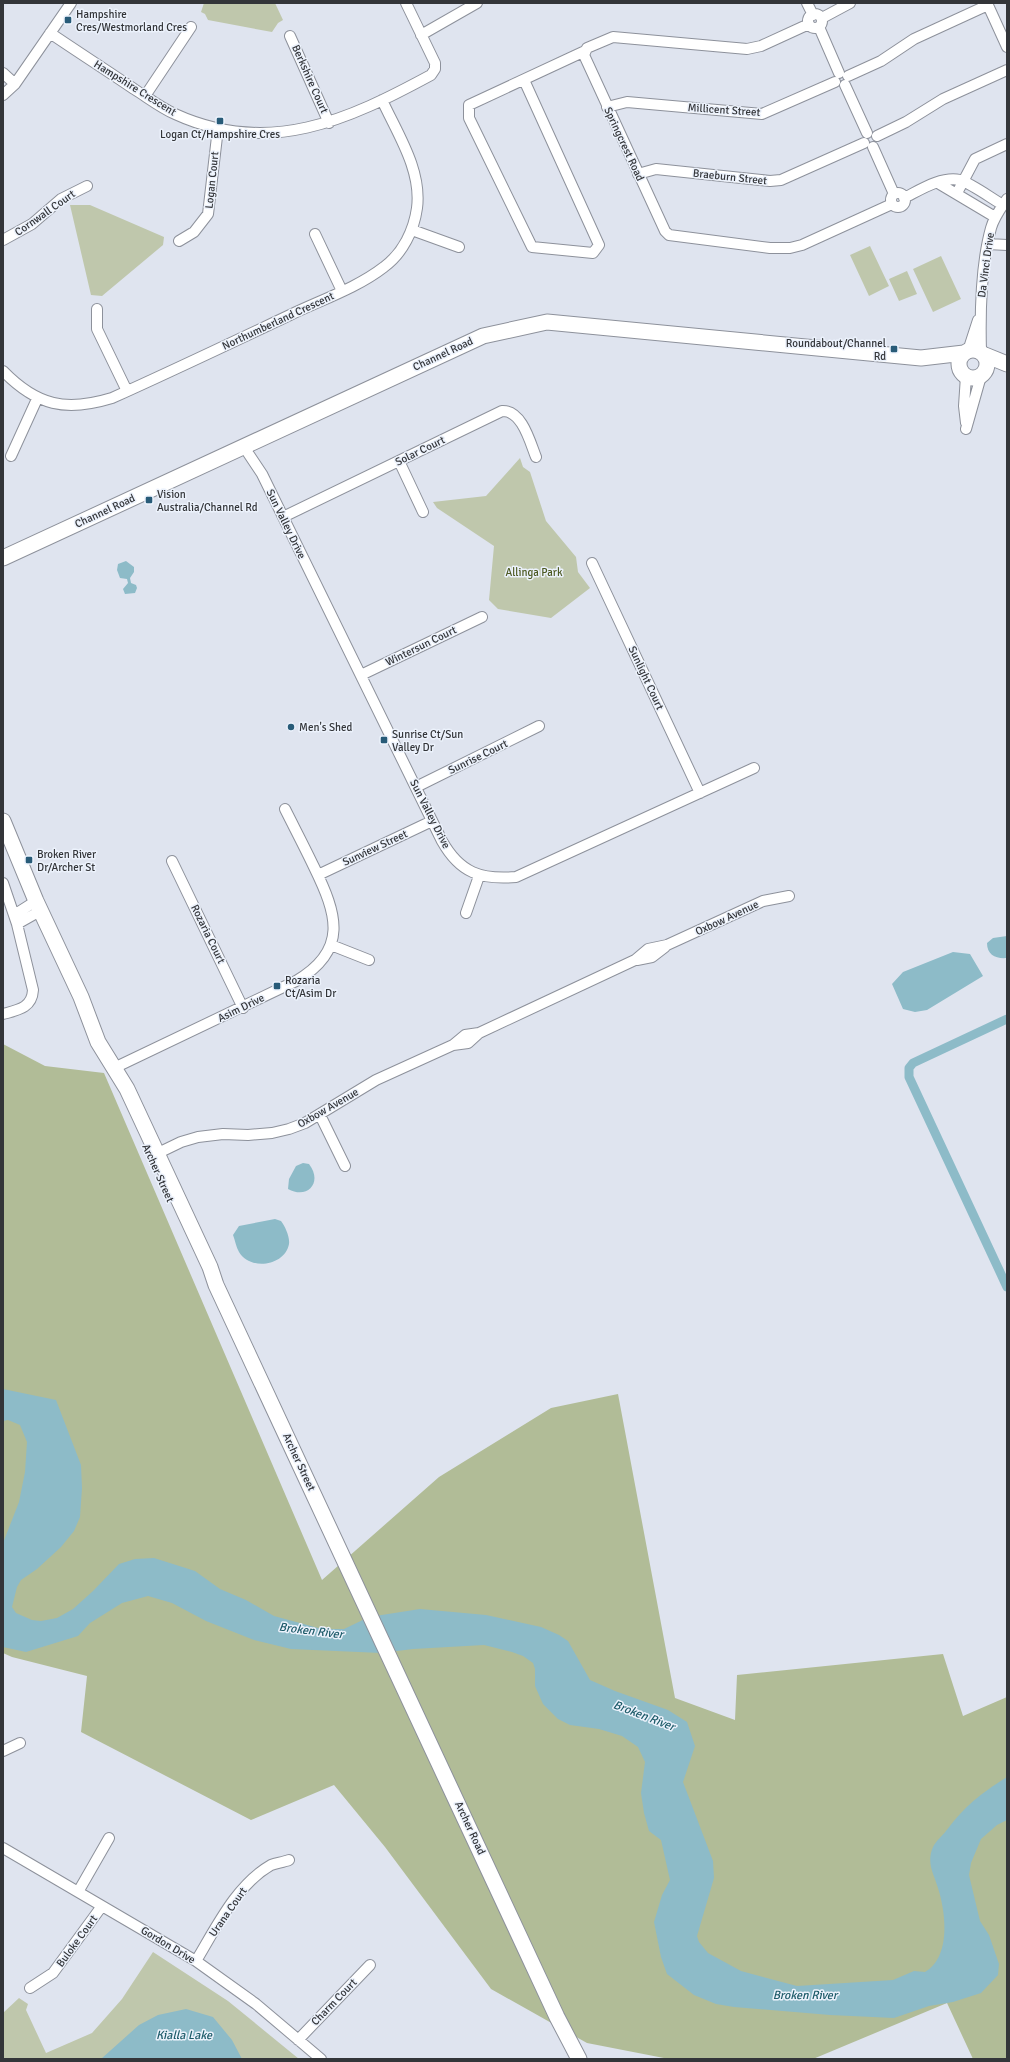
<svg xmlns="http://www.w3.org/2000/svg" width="1010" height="2062" font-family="Signika,sans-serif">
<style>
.green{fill:#bfc7ac}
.forest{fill:#b1bc97}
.water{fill:#8dbbc8}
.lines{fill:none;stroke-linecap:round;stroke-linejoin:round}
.canal{stroke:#8dbbc8;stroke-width:9}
.street-casing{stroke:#8d919b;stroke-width:12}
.secondary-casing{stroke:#8d919b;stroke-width:17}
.street{stroke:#fff;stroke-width:10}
.secondary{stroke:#fff;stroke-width:15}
.poi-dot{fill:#285b78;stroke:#ecf2fc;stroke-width:1.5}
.labels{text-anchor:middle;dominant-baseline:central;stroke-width:3;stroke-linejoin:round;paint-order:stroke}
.poi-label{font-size:11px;fill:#333539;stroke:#ecf2fc;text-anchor:start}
.street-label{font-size:11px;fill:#333539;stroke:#ecf2fc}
.park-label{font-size:11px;fill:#4b5820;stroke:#ecf2fc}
.water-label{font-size:12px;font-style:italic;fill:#1c5a68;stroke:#ecf2fc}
</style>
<rect width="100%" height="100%" fill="#dfe4ef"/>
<path class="green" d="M204 3H275L283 20 278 23 272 32 208 20 205 14 201 12Z
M70 205H90L164 237 163 245 102 296 91 295Z
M870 246 889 286 869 296 850 255Z
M941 256 961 299 933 312 913 269Z
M907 271 917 294 899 301 889 279Z
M520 458 523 467 530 472 546 521 576 557 578 572 590 588 551 618 498 609 489 600 494 546 437 508 433 502 486 496Z
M153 1952 228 2001 299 2059H3V2013L19 1998 28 2004 26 2010 46 2053 92 2033 122 1999Z"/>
<path class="forest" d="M3 1044 45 1066 104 1073 322 1580 439 1477 551 1408 618 1394 675 1698 735 1720 737 1675 943 1654 963 1716 1007 1697V2059H973L947 2003 813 2059H669L587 2043 491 1989 385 1847 334 1785 251 1820 81 1732 87 1676 12 1657 3 1653Z"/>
<path class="water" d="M126 561 134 567V572L130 578 131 583 136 585 137 588 135 593 125 594 123 589 128 583 127 579 120 578 117 570 118 564Z
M1007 936V958C996 959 987 955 987 943L993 938Z
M953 952 970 954 983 976 927 1010 915 1012 903 1009 892 984 903 972Z
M303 1163 309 1164C323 1182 308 1200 288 1189L289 1179 296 1166Z
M275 1219 281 1221C285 1226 290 1237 289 1244 285 1266 250 1271 239 1252 236 1247 235 1240 233 1235L239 1226Z
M3 1389 56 1400 81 1465 82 1488 80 1517 74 1531 61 1547 37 1569 21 1580 17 1587 12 1607 16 1613 32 1620 41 1621 57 1618 73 1609 93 1591 119 1564 135 1559 154 1558 195 1571 220 1589 246 1600 274 1616 322 1629H344L369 1617 420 1609 486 1615 541 1627 559 1635 568 1641 590 1680 615 1691 668 1710 687 1722 695 1746 683 1782 713 1861 714 1878 697 1936 699 1942 708 1953 741 1971 797 1986 893 1980 914 1971 925 1972C951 1957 946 1913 938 1888 934 1874 926 1863 933 1847 936 1841 942 1836 946 1831 966 1805 980 1794 1007 1777V1820L997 1825 981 1839 971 1863 969 1875 980 1921 989 1935 999 1964 998 1975 981 1993 953 2002 929 2006 894 2018 830 2015 734 2007 716 2004 694 1995 667 1974 661 1957 654 1922 662 1895 670 1880 661 1840 649 1831 644 1813 641 1793 645 1762 638 1747 622 1736 599 1729 570 1725 558 1719 543 1704 535 1686V1669L533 1663 523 1656 512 1652 484 1645 413 1649 381 1653 291 1649 254 1640 206 1621 172 1603 148 1596 122 1603 90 1623 78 1636 26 1652 3 1647V1543L19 1502 25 1472 27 1442 20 1425 8 1420 3 1421Z
M186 2009 213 2017 232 2040 242 2059H101L139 2025 158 2015Z"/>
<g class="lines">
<path class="canal" d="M1007 1019 913 1063 909 1068V1077L1007 1287"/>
<g class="street-casing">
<path id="street" d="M807 3 813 15
M987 3 1007 47
M808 21a7 7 0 1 1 14 0a7 7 0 1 1-14 0Z
M822 18 850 3
M809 24 761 46 747 49 613 37 587 48 584 55 665 231 669 235 770 248H790L802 245 892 204
M819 27 839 73
M50 33C78 52 106 70 134 89 147 97 161 108 175 114 269 157 348 120 431 75L435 69V63L406 3
M421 35 477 3
M290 36 329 123
M3 73 15 84
M848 76 881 61 914 39 988 5
M524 80 599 245 593 253 532 247 469 118V105L585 51
M845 85 867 133
M3 95 15 84 71 3
M145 96 191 27
M607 107 627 102 762 114 835 82
M877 136 906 122 943 99 1007 70
M873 147 894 194
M638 174 656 169 770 181 781 180 864 143
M938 183 995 217
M957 193 975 159 1007 144
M891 200a7 7 0 1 1 14 0a7 7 0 1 1-14 0Z
M904 198C920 190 941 176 960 180 972 184 991 198 1003 205
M412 230 459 247
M315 234 342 291
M3 240 32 224 61 199 87 186
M179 241 194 232 208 214 218 128
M988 244 1007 245
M97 309V329L127 391
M968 351 978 320
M981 352C980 315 981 264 991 228 994 217 1001 208 1007 199
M3 371C37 406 66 412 112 398 172 371 231 343 290 315 321 300 357 288 384 267 403 253 414 230 417 208 422 170 397 133 382 100
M966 376 964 406 966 423
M966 429 981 376
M247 445 248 453 262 474 442 841C460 873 481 880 516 877L754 768
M11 456 37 399
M399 461 423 512
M283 517 502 411C522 410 530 442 536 457
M592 563 700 793
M361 675 482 617
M416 787 539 726
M172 861 243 1008
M318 875 432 821
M3 883 17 924 33 990C32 1008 18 1010 3 1014
M466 913 479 876
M14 915 36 901
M17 924 40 911
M331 945 369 960
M637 960 652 957 665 947
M453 1045 465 1035 479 1033
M114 1068 296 981C349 950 337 914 314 867 305 848 295 829 285 809
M320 1115 345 1166
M152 1156 181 1142 198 1137 223 1134 248 1135 272 1133 289 1129 305 1123 376 1080 453 1045 468 1043 479 1033 635 960 648 949 667 945 763 901 789 896
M3 1751 20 1743
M3 1848 196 1961 256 2004 321 2059
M78 1892 109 1838
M196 1961C216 1928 236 1885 271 1865 277 1863 284 1862 289 1860
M30 1988 53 1973 102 1906
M298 2040 370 1965"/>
</g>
<g class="secondary-casing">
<path id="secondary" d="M959 364a14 14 0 1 1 28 0a14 14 0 1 1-28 0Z
M985 355 1007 364
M3 558 483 336 547 322 921 358 964 353
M3 821 36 901 81 997 98 1042 127 1089 210 1267 216 1285 557 2017 579 2059"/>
</g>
<use href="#street" class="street"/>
<use href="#secondary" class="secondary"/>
</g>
<g class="poi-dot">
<rect x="64" y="16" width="8" height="8" rx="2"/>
<rect x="216" y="117" width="8" height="8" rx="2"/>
<rect x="890" y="345" width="8" height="8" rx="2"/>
<rect x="145" y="496" width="8" height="8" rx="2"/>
<circle cx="291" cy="727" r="4"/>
<rect x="380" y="736" width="8" height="8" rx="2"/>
<rect x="25" y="856" width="8" height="8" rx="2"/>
<rect x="273" y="982" width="8" height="8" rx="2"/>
</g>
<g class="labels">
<g class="poi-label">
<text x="76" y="14">Hampshire<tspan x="76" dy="13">Cres/Westmorland Cres</tspan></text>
<text x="220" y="134" text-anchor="middle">Logan Ct/Hampshire Cres</text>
<text x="886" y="343" text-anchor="end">Roundabout/Channel<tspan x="886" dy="13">Rd</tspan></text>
<text x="157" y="494">Vision<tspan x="157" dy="13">Australia/Channel Rd</tspan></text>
<text x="299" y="727">Men's Shed</text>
<text x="392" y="734">Sunrise Ct/Sun<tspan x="392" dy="13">Valley Dr</tspan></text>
<text x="37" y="854">Broken River<tspan x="37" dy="13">Dr/Archer St</tspan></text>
<text x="285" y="980">Rozaria<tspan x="285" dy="13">Ct/Asim Dr</tspan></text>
</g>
<g class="street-label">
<text transform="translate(310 79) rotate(66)">Berkshire Court</text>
<text transform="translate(135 88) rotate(32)">Hampshire Crescent</text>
<text transform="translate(724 110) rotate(4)">Millicent Street</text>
<text transform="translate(624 144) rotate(65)">Springcrest Road</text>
<text transform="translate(730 177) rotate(6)">Braeburn Street</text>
<text transform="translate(212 180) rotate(-84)">Logan Court</text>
<text transform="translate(45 213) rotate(-35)">Cornwall Court</text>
<text transform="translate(986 265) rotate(-82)">Da Vinci Drive</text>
<text transform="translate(278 321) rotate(-25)">Northumberland Crescent</text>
<text transform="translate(443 354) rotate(-25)">Channel Road</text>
<text transform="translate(420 451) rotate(-26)">Solar Court</text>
<text transform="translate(105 511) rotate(-25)">Channel Road</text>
<text transform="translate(286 524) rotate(64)">Sun Valley Drive</text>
<text transform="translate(421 646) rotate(-26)">Wintersun Court</text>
<text transform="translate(646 678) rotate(65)">Sunlight Court</text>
<text transform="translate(478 757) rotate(-26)">Sunrise Court</text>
<text transform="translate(430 814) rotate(63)">Sun Valley Drive</text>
<text transform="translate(375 848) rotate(-25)">Sunview Street</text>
<text transform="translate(727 918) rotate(-25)">Oxbow Avenue</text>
<text transform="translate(208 934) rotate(64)">Rozaria Court</text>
<text transform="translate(241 1008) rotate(-26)">Asim Drive</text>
<text transform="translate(328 1108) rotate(-30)">Oxbow Avenue</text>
<text transform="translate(158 1173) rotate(66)">Archer Street</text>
<text transform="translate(299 1462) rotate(65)">Archer Street</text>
<text transform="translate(470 1828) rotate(65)">Archer Road</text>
<text transform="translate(228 1912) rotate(-55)">Urana Court</text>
<text transform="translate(77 1941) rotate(-54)">Buloke Court</text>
<text transform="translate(168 1945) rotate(31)">Gordon Drive</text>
<text transform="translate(334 2002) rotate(-46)">Charm Court</text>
</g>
<g class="park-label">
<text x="534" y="572">Allinga Park</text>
</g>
<g class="water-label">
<text transform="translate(311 1631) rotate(7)">Broken River</text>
<text transform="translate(644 1716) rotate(21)">Broken River</text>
<text x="805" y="1995">Broken River</text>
<text x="184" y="2035">Kialla Lake</text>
</g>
</g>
<rect width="1010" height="2062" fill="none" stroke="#333539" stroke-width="8"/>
</svg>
